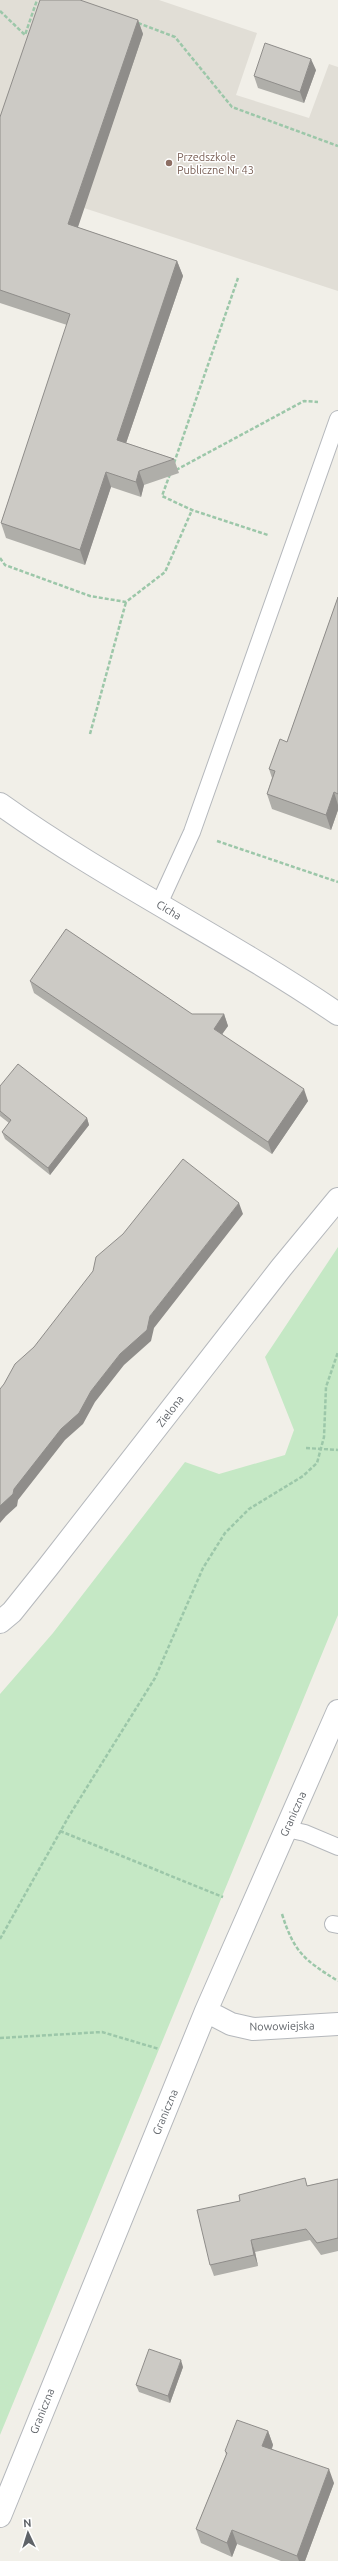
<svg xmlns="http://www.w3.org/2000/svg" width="338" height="2561" font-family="Ubuntu,sans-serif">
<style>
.education{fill:#e1ded6}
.green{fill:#c5e8c5}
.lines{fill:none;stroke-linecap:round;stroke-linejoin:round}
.service-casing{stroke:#b5b8bc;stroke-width:18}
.minor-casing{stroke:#b5b8bc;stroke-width:24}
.path{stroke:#9cc7a9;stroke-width:2.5;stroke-dasharray:4 2;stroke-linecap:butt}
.service{stroke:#fff;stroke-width:16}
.minor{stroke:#fff;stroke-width:22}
.wall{fill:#afaea9}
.shaded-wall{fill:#8f8d8a}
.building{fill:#cccac5;stroke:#8f8d8a}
.education-dot{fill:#8d6e63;stroke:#fff;stroke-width:1.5}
.labels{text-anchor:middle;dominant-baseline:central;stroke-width:3;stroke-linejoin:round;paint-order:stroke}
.education-label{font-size:11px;fill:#785e54;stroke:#fff;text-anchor:start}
.street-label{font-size:11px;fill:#5f6368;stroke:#fff}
</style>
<rect width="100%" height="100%" fill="#f1efe8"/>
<path class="education" d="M0 0H159L257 33 236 95 309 118 329 64 338 67V291L84 208 53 298 0 303Z"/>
<path class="green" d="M338 1247V1615L0 2435V1694L53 1633 185 1462 219 1474 285 1455 294 1430 265 1357Z"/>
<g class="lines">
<g class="service-casing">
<path id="service" d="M159 904 192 832 338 419
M287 1829 305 1833 338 1847
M333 1924 338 1925"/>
</g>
<g class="minor-casing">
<path id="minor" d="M0 804C108 881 228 939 338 1014
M0 1622 12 1612 48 1567 281 1268 338 1199
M206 2011 231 2024 253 2029 338 2024
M0 2516 206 2011 338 1711"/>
</g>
<path class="path" d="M0 11 25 35 37 0
M138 23 175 37 232 107 338 146
M174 463 238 278
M176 470 304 401 318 402
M170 474 162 496 192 510 268 535
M0 558 5 565 90 596 126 602 165 572 192 510
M90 734 126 602
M217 841 338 882
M306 1448 338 1450
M60 1831 223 1897
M282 1914C294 1952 304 1960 338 1981
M0 1939 69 1816 155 1678 203 1568 225 1533 249 1509 303 1476 317 1463 324 1437 326 1387 338 1352
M0 2038 102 2032 159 2049"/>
<use href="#service" class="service"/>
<use href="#minor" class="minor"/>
</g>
<path class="wall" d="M138 20 143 34 77 227 177 261 183 276 126 443 174 459 179 473 144 485 141 497 111 487 85 565 6 538 1 523 67 325 0 303V117Z
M316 70 304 103 258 88 254 76Z
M338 597V810L331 830 272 809 267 794 272 778 269 769 287 742Z
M30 981 192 1014H224L228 1026 222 1034 308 1101 272 1154 34 993Z
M0 1086 87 1118 89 1125 50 1175 5 1139 2 1132 9 1123 0 1116Z
M338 2179V2251L321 2255 310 2240 255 2252 258 2266 214 2276 210 2265 240 2201Z
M183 2367 170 2403 139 2392 136 2385Z
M268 2431 273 2445 272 2449 334 2483 305 2561H281L237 2544 232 2557 201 2543 196 2529 226 2455 225 2451Z"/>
<path class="shaded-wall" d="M138 20 143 34 74 239 68 224Z
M311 59 316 70 304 103 300 92Z
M177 261 183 276 122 455 117 440Z
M139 471 144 485 141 497 136 482Z
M106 472 111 487 85 565 80 550Z
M334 792 338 805V810L331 830 326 815Z
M224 1014 228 1026 218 1040 214 1029Z
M304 1089 308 1101 272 1154 268 1142Z
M87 1118 89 1125 50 1175 48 1168Z
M239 1203 243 1214 154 1328 151 1341 124 1365 95 1402 83 1424 65 1440 18 1500 17 1506 6 1516 0 1523V1506Z
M251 2240 255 2252 258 2266 254 2255Z
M181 2360 183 2367 170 2403 168 2396Z
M268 2431 273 2445 267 2460 262 2446Z
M329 2469 334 2483 305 2561H299L297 2556Z
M232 2530 237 2544 232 2557 227 2543Z"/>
<path class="building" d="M40 0H80L138 20 68 224 177 261 117 440 174 459 139 471 136 482 106 472 80 550 1 523 70 314 0 290V117Z
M265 43 311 59 300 92 254 76Z
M338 597V794L334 792 326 815 267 794 275 771 269 769 280 739 287 742Z
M66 929 192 1014H224L214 1029 304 1089 268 1142 30 981Z
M18 1064 87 1118 48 1168 2 1132 11 1120 0 1111V1086Z
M183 1159 239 1203 150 1316 147 1330 120 1354 91 1391 79 1413 61 1429 14 1489 13 1494 0 1506V1389L4 1384 15 1364 34 1347 93 1271 96 1257 123 1234Z
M305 2178 307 2186 338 2179V2238L317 2243 306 2229 251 2240 254 2255 210 2265 197 2210 240 2201 239 2195Z
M149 2349 181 2360 168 2396 136 2385Z
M237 2420 268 2431 262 2446 329 2469 297 2556 232 2530 227 2543 196 2529 227 2453 225 2451Z"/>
<circle class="education-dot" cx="169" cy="163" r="4"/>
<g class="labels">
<g class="education-label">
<text x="177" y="157">Przedszkole<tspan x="177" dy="13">Publiczne Nr 43</tspan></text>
</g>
<g class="street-label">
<text transform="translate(169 910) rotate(31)">Cicha</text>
<text transform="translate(170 1411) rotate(-52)">Zielona</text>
<text transform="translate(293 1814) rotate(-66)">Graniczna</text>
<text transform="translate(282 2026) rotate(-1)">Nowowiejska</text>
<text transform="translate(165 2112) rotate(-67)">Graniczna</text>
<text transform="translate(42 2411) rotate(-68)">Graniczna</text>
</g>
</g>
<g transform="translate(28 2533) rotate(356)" stroke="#ffffff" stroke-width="3" paint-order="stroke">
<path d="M0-3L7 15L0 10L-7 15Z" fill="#5f6368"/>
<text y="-6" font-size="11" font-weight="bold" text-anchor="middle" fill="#5f6368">N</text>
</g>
</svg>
